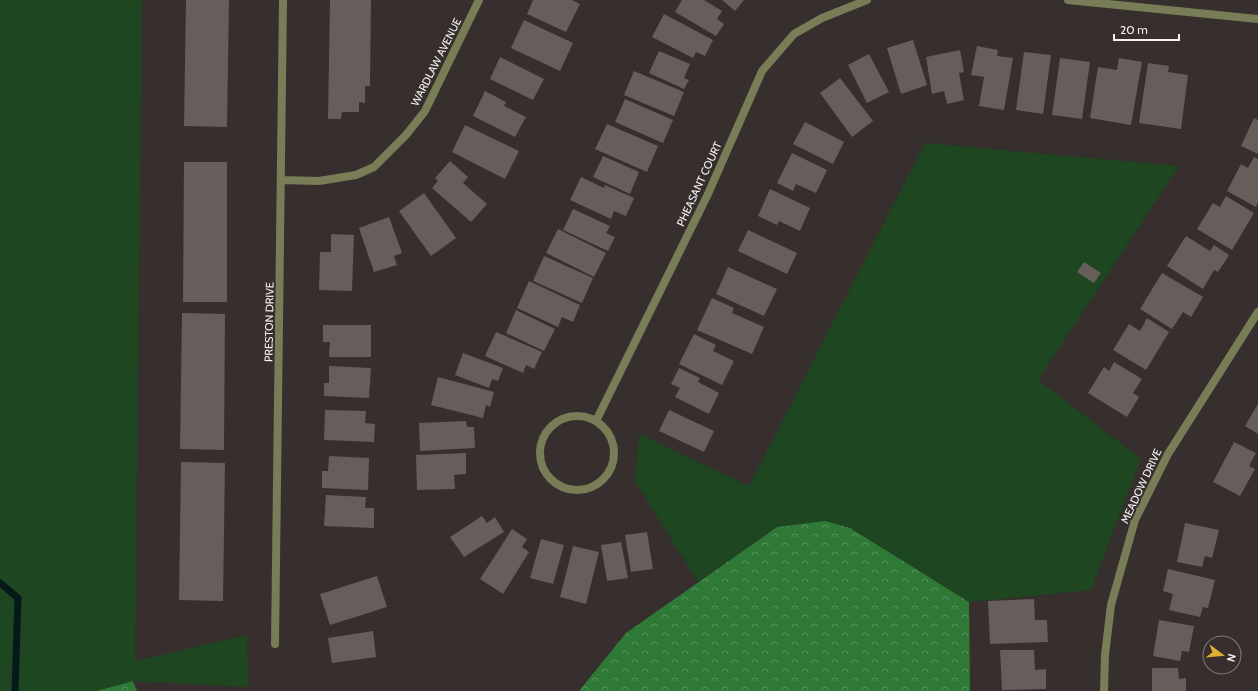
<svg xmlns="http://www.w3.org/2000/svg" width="1258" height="691" font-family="Cabin,sans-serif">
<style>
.green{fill:#1d4621}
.forest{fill:url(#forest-crowns)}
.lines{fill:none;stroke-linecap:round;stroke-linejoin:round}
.stream{stroke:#06191a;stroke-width:7}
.building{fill:#665e5b}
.minor{stroke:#797d57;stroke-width:8}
.labels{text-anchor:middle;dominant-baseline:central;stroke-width:4;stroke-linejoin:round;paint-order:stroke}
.street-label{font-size:11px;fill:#f7f2f1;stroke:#362f2d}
</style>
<defs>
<pattern id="forest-crowns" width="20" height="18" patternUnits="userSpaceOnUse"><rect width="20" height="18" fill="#2f7937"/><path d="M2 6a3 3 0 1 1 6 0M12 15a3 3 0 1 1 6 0" fill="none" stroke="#58935e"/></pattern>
</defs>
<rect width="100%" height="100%" fill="#362f2d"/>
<path class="green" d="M0 0H142L135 661 247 635 248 687 133 681 97 691H0Z
M925 143 1179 166 1038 380 1141 459 1091 590 969 602 850 528 777 527 698 582 635 481 639 434 749 486Z"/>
<path class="forest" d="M825 521 850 528 969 602 970 691H579L626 633 777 527Z
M133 681 137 691H97Z"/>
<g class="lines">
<path class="stream" d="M0 583 18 598 15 691"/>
</g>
<path class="building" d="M186 0H229L227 127 184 126Z
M330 0H371L370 86H365V103L359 102V112H342L341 119H328Z
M533 0H572L580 4 566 32 527 14Z
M682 0H704L722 11 717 19 724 24 716 36 675 12Z
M722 0H744L735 11Z
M664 14 713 40 705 56 696 52 693 58 652 37Z
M524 20 573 43 560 71 511 48Z
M913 40 927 85 901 94 887 48Z
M977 46 998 50 997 56 1013 58 1004 110 979 106 984 77 971 75Z
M960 50 964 72 959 73 964 100 947 104 944 91 932 94 926 57Z
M659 51 690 64 684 78 689 80 684 89 649 73Z
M1024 52 1051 55 1043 114 1016 110Z
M869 54 889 92 867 103 848 65Z
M500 57 544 79 533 100 490 79Z
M1060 58 1090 62 1082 119 1052 115Z
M1119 58 1142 62 1131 125 1090 118 1098 67 1117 70Z
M1148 63 1169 66 1168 72 1188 75 1181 129 1139 123Z
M634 71 684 92 674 116 624 95Z
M840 78 873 121 852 137 820 93Z
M485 91 506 102 504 106 526 117 515 137 473 116Z
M625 99 673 120 663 143 615 122Z
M1254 118 1258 120V154L1241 146Z
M805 122 844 142 833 164 793 144Z
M607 124 658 146 647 172 595 149Z
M465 125 519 151 505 179 452 152Z
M792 153 827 170 816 193 796 184 793 191 777 183Z
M603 156 639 172 630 194 593 177Z
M1254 157 1258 159V202L1256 207 1227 191 1241 164 1248 168Z
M450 161 468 177 463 183 487 204 471 222 432 188 438 181 435 178Z
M184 162H227V302H183Z
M581 177 604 188 605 185 634 198 626 216 614 211 611 219 570 200Z
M770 189 810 208 800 231 779 221 777 225 758 216Z
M424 193 456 238 431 256 399 211Z
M1226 196 1254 213 1232 250 1197 229 1213 203 1220 207Z
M573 209 610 226 606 233 615 237 608 251 563 230Z
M389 217 402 253 394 256 397 265 374 272 359 228Z
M558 229 606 253 594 277 546 253Z
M748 230 797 253 787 274 738 251Z
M331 234 354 235 352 291 319 290 320 252H331Z
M1186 236 1210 251 1214 245 1229 255 1218 272 1214 270 1203 289 1167 266Z
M544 256 593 278 582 303 533 281Z
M1084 262 1101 273 1094 283 1077 272Z
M728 267 777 289 764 316 716 294Z
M1162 273 1203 297 1191 317 1183 312 1172 329 1140 309Z
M529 281 580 305 573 322 562 317 558 327 517 308Z
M712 298 734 308 732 313 764 327 752 354 697 330Z
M516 310 555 329 544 351 506 333Z
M182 313 225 314 224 450 180 449Z
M1147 318 1169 332 1146 370 1113 350 1129 324 1140 331Z
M323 325H371V357H329L330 342H323Z
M496 332 542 352 534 369 526 365 523 373 485 356Z
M694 334 716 345 713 351 734 361 722 385 679 364Z
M463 353 503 368 498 381 492 379 489 388 455 375Z
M1114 362 1142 379 1133 393 1139 397 1127 417 1088 393 1104 367 1109 371Z
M329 366 371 368 369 398 324 396V383H329Z
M679 368 700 378 698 382 719 393 709 414 675 397 680 388 671 384Z
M438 377 494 392 490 407 486 405 483 418 431 405Z
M1258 404V434L1245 426Z
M325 410 366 411 365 423 375 424 374 442 324 440Z
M669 410 714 431 704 452 659 431Z
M466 421 467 427H474L475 448 420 451 419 423Z
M1234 442 1256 453 1249 466 1255 469 1240 496 1213 482Z
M466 453V474L454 475 455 489 417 490 416 455Z
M329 456 369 458 368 490 322 488V471H328Z
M181 462 225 463 223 601 179 600Z
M326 495 366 497 365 508H374V528L324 526Z
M482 516 487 523 495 517 504 532 464 557 450 537Z
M1185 523 1219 530 1212 558 1205 556 1202 567 1177 562Z
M512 529 527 539 522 547 529 552 503 594 480 579Z
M647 532 653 569 631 572 625 535Z
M541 539 564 545 553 584 530 578Z
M621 542 628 578 607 581 601 545Z
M573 546 599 552 586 604 560 597Z
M1168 569 1215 580 1208 608 1203 607 1200 617 1169 610 1173 594 1163 591Z
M377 576 387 607 330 625 320 594Z
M1034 599 1035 620H1047L1048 642 990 644 988 601Z
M1159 620 1194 626 1189 652 1182 651 1180 661 1153 656Z
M373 631 376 657 332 663 328 638Z
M1000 650H1034L1035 670 1046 669V689L1002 690Z
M1152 668H1178L1179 679 1186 678V691H1152Z"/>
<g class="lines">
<path class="minor" d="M1068 0 1258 19
M282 180 319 181 356 175 374 167 406 135 425 111 479 0
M540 453a37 37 0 1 1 74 0a37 37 0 1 1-74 0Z
M596 421 708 194 762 71 794 34 822 18 867 0
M275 644 283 0
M1104 691 1105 655 1111 605 1135 520 1168 454 1258 312"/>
</g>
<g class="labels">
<g class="street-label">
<text transform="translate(436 62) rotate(-63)">WARDLAW AVENUE</text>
<text transform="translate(699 184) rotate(-65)">PHEASANT COURT</text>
<text transform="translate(269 322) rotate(-89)">PRESTON DRIVE</text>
<text transform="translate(1141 486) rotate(-65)">MEADOW DRIVE</text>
</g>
</g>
<g transform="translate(1222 655) rotate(106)"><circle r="19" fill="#362f2d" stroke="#837d7b"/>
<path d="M0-3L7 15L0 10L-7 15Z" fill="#e0b034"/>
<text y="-6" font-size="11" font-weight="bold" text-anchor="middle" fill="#f7f2f1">N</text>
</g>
<path d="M1114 34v6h65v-6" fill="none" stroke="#f7f2f1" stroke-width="2"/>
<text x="1120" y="34" font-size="12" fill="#f7f2f1" stroke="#362f2d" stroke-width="3" paint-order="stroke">20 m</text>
</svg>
